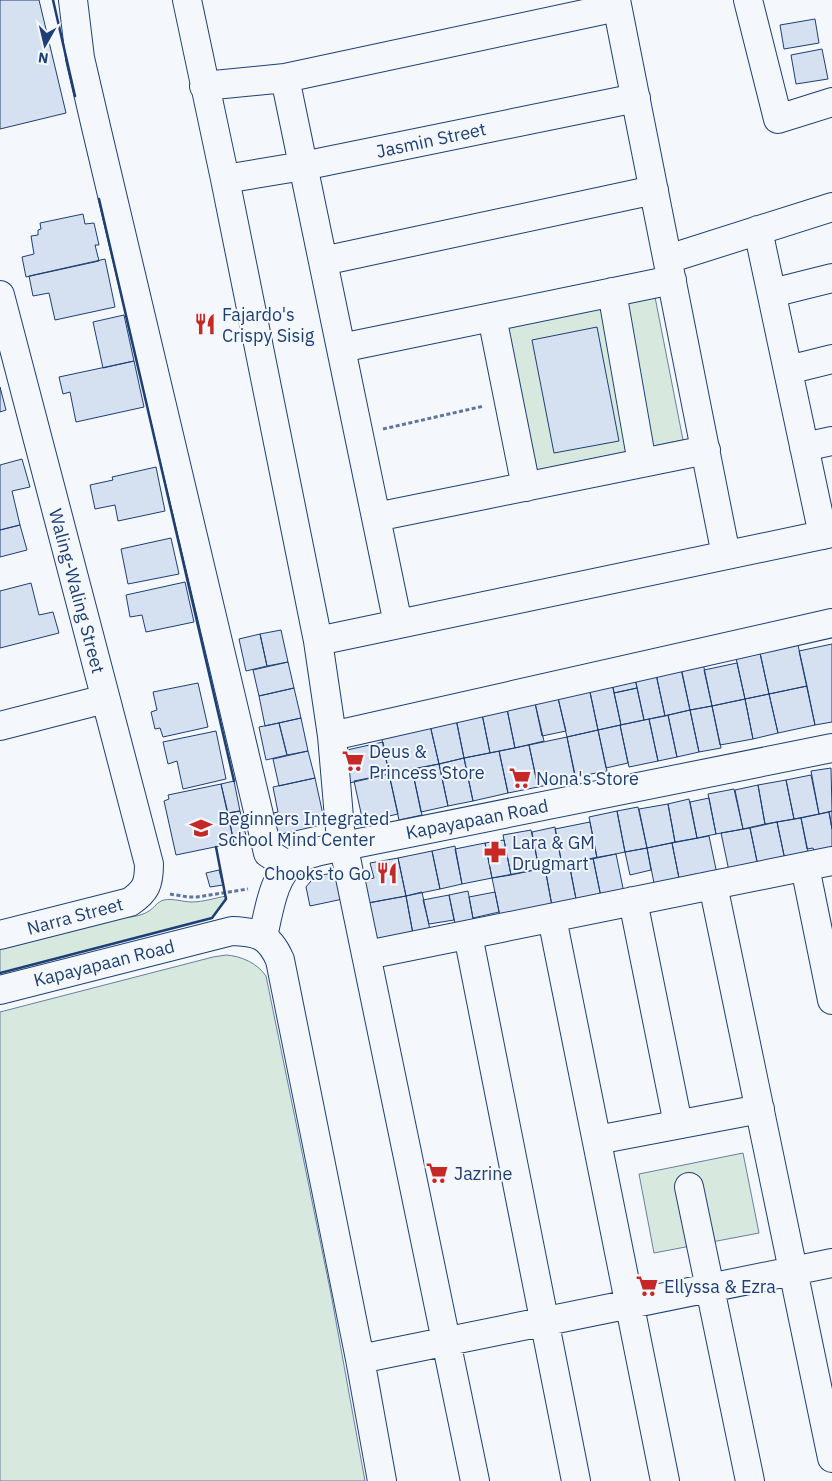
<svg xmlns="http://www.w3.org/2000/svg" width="832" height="1481" font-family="'IBM Plex Sans',sans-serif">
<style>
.green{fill:#d7e8df;stroke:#687fa3}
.building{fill:#d5e0f0;stroke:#1d3f73}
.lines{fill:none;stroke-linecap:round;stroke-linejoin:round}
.minor-casing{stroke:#1d3f73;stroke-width:30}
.path{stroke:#5e769c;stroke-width:3;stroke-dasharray:4 2.5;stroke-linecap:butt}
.minor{stroke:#f4f7fb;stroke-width:28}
.wall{stroke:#1d3f73;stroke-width:2.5}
.labels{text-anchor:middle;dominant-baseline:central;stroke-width:4;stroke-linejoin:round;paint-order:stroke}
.street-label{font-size:18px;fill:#1d3f73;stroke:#f4f7fb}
.poi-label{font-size:18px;fill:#1d3f73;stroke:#f4f7fb;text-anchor:start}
</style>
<rect width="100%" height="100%" fill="#f4f7fb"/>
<path class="green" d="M655 297 683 440 532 471 503 329Z
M226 896V899L212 918 0 973V948L119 918C129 917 140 917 149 911 154 908 158 901 164 900 173 898 183 902 192 902 203 902 215 898 226 896Z
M226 955C241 956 257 963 266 976L331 1294 365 1481H0V1012L213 957Z
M743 1153 759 1233 654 1253 639 1174Z"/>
<path class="building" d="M0 0H39L66 113 0 129Z
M815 19 819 43 784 49 780 25Z
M822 49 828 79 796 84 791 55Z
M83 214 85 224 94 223 99 245H95L99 261 26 277 22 257 34 254 31 236 38 235V230L41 229 40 223Z
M105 259 115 307 55 320 49 293 33 296 29 276Z
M124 315 134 361 103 368 93 322Z
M597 327 619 441 554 453 532 340Z
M134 361 144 407 76 422 70 392 63 394 59 377Z
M0 387 6 410 0 412Z
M22 459 30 487 12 491 20 525 0 530V465Z
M156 467 165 511 118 521 115 505 95 509 90 485 113 480 112 477Z
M20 525 27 550 0 557V530Z
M171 538 179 574 128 584 121 549Z
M185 582 194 622 146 632 142 615 130 617 126 595Z
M31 583 39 615 53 612 59 633 0 648V591Z
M281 630 288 662 267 666 260 634Z
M260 634 267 666 246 671 239 639Z
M832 644V722L815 725 799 651Z
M798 645 807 686 769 694 760 653Z
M760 653 769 694 745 699 736 658Z
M288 662 294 688 259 696 253 670Z
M703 663 712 706 690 710 681 667Z
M737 663 745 699 712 706 704 670Z
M681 669 690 710 665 716 656 674Z
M634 674 637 688 614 693 611 678Z
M656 674 665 716 644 720 635 678Z
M611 678 621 725 598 730 588 683Z
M198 683 208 727 163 737 160 728 155 729 151 712 157 710 153 692Z
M807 686 815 725 778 733 769 694Z
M589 687 598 730 567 737 558 698Z
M294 688 301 718 265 726 259 696Z
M637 688 644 720 621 725 614 693Z
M769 694 778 733 753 739 745 699Z
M558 698 566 731 542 736 535 703Z
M745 699 753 739 720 745 712 706Z
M535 703 544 741 515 748 507 709Z
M712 706 721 748 699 752 690 710Z
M507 709 515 748 490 753 482 714Z
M690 710 699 752 677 757 668 715Z
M482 714 490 753 464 758 456 719Z
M668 715 677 757 658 761 649 719Z
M301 718 308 751 287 755 279 723Z
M456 719 464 758 439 764 430 725Z
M649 719 658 761 629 767 620 725Z
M279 723 287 755 266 760 259 727Z
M430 725 439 764 389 774 381 735Z
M620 725 628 763 606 768 598 730Z
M598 730 607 771 575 777 567 737Z
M216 731 226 779 183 789 177 761 168 764 163 742Z
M567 737 576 779 538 787 529 745Z
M383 742 389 774 345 784 338 752Z
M529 745 538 787 508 793 499 751Z
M308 751 315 778 279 786 273 759Z
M499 751 508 793 473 801 464 758Z
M464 758 473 801 448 806 439 764Z
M439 764 448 806 421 812 412 769Z
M831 768 832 811 819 814 811 771Z
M412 769 422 815 399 820 389 774Z
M389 774 398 814 363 822 354 781Z
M811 775 819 814 794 819 786 780Z
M315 778 325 824 273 836 268 814 278 812 273 787Z
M786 780 794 819 765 824 758 785Z
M234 781 240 811 228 813 221 784Z
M221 784 234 843 176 855 164 801 169 799 168 795Z
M758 785 765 824 743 829 735 790Z
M734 789 743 829 716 834 708 794Z
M709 798 716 834 697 838 690 802Z
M689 799 697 838 675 842 668 804Z
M668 804 675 842 647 848 639 809Z
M638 807 647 848 625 852 617 811Z
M240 811 247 840 234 843 228 813Z
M617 811 625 852 597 858 589 817Z
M832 811V829L829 812Z
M829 812 832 829V851L815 854 813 848 807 849 801 818Z
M801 818 809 856 785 860 777 822Z
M590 822 597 858 562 865 555 829Z
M777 822 785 860 758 866 750 828Z
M555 827 562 865 539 869 532 832Z
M750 828 758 866 729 871 721 833Z
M531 830 539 869 511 875 503 835Z
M709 836 717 874 696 878V874L679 878 672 843Z
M504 840 511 875 492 878 485 843Z
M485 843 492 878 462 884 455 849Z
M672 843 680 883 655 888 647 848Z
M455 846 462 884 440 889 432 851Z
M647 848 651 870 630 875 625 852Z
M432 851 440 889 406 896 398 858Z
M616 854 624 893 601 897 593 858Z
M398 858 406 896 368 903 364 880 374 878 370 863Z
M593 858 601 897 577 904 569 863Z
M569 863 577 904 552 906 545 868Z
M545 868 552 906 500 916 492 878Z
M219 870 223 885 210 887 206 873Z
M328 874 339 882 343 899 310 906 306 887 315 876Z
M468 891 474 924 456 928 449 895Z
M422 892 430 930 413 934 406 896Z
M495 892 499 912 473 918 469 897Z
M449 895 454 920 429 924 423 900Z
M406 896 413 934 376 941 368 903Z"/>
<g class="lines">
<g class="minor-casing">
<path id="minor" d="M73 0 80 58 96 127 268 853 288 866
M187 0 225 179 318 641 332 736 340 829 475 1481
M616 0 726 555
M748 0 778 119 832 102
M285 78 398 624
M204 86 285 78 617 7
M225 179 303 166 636 98
M758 230 823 535
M668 259 832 207
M323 261 654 190
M612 292 642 463
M772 293 832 278
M0 295 149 864C149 884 146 891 130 902L0 935
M492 317 526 487
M341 348 672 280
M788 370 832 359
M804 447 832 441
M376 517 706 450
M318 641 832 533
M0 726 105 699
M332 736 832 623
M805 867 832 1000
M713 885 832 1458
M633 901 678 1124
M552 918 665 1481
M468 935 576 1481
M263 936C269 912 273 873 296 860 311 851 328 850 344 846L832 748
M367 955 832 861
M0 990 232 931C258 932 269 935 280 960L360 1359 382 1481
M597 1140 760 1109
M689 1187 750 1481
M360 1359 832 1263"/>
</g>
<path class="path" d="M383 429 484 406
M170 894 188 897H197L248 889"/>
<use href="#minor" class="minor"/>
<path class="wall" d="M53 0 75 96
M99 199 234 781
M0 973 212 918 226 899 216 847"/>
</g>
<defs>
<g id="restaurant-bare" transform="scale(1.725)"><path d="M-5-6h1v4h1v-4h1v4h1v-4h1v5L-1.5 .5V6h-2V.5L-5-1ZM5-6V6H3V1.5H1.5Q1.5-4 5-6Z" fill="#c62828" stroke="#f4f7fb" stroke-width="2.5" paint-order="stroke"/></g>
<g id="supermarket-bare" transform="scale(1.725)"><path d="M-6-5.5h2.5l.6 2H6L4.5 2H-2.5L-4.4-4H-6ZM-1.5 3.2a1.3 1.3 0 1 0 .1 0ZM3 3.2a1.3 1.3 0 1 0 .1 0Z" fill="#c62828" stroke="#f4f7fb" stroke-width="2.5" paint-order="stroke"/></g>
<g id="school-bare" transform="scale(1.725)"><path d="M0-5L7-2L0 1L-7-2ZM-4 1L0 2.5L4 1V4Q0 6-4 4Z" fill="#c62828" stroke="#f4f7fb" stroke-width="2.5" paint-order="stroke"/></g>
<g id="pharmacy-bare" transform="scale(1.725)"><path d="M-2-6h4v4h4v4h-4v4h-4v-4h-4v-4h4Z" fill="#c62828" stroke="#f4f7fb" stroke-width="2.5" paint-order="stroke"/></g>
</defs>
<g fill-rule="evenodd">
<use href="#restaurant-bare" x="205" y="324"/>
<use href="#supermarket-bare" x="353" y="761"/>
<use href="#supermarket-bare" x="520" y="778"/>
<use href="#school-bare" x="201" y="828"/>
<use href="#pharmacy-bare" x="495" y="852"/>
<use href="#restaurant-bare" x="387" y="873"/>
<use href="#supermarket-bare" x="437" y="1173"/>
<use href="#supermarket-bare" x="647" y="1286"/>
</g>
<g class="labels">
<g class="street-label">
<text transform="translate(431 140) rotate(-12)">Jasmin Street</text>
<text transform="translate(77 591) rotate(75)">Waling-Waling Street</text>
<text transform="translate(477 819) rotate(-11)">Kapayapaan Road</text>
<text transform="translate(75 916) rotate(-15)">Narra Street</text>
<text transform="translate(104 963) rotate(-14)">Kapayapaan Road</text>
</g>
<g class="poi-label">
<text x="222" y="314">Fajardo's<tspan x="222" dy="21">Crispy Sisig</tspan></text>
<text x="369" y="751">Deus &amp;<tspan x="369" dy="21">Princess Store</tspan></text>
<text x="536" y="778">Nona's Store</text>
<text x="218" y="818">Beginners Integrated<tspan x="218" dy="21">School Mind Center</tspan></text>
<text x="512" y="842">Lara &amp; GM<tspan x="512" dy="21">Drugmart</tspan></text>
<text x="371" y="873" text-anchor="end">Chooks to Go</text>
<text x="454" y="1173">Jazrine</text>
<text x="664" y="1286">Ellyssa &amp; Ezra</text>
</g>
</g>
<g transform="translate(45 45) rotate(188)" stroke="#f4f7fb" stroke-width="4" paint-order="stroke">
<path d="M0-4L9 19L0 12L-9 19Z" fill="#1d3f73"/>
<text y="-8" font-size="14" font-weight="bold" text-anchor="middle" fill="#1d3f73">N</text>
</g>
</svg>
